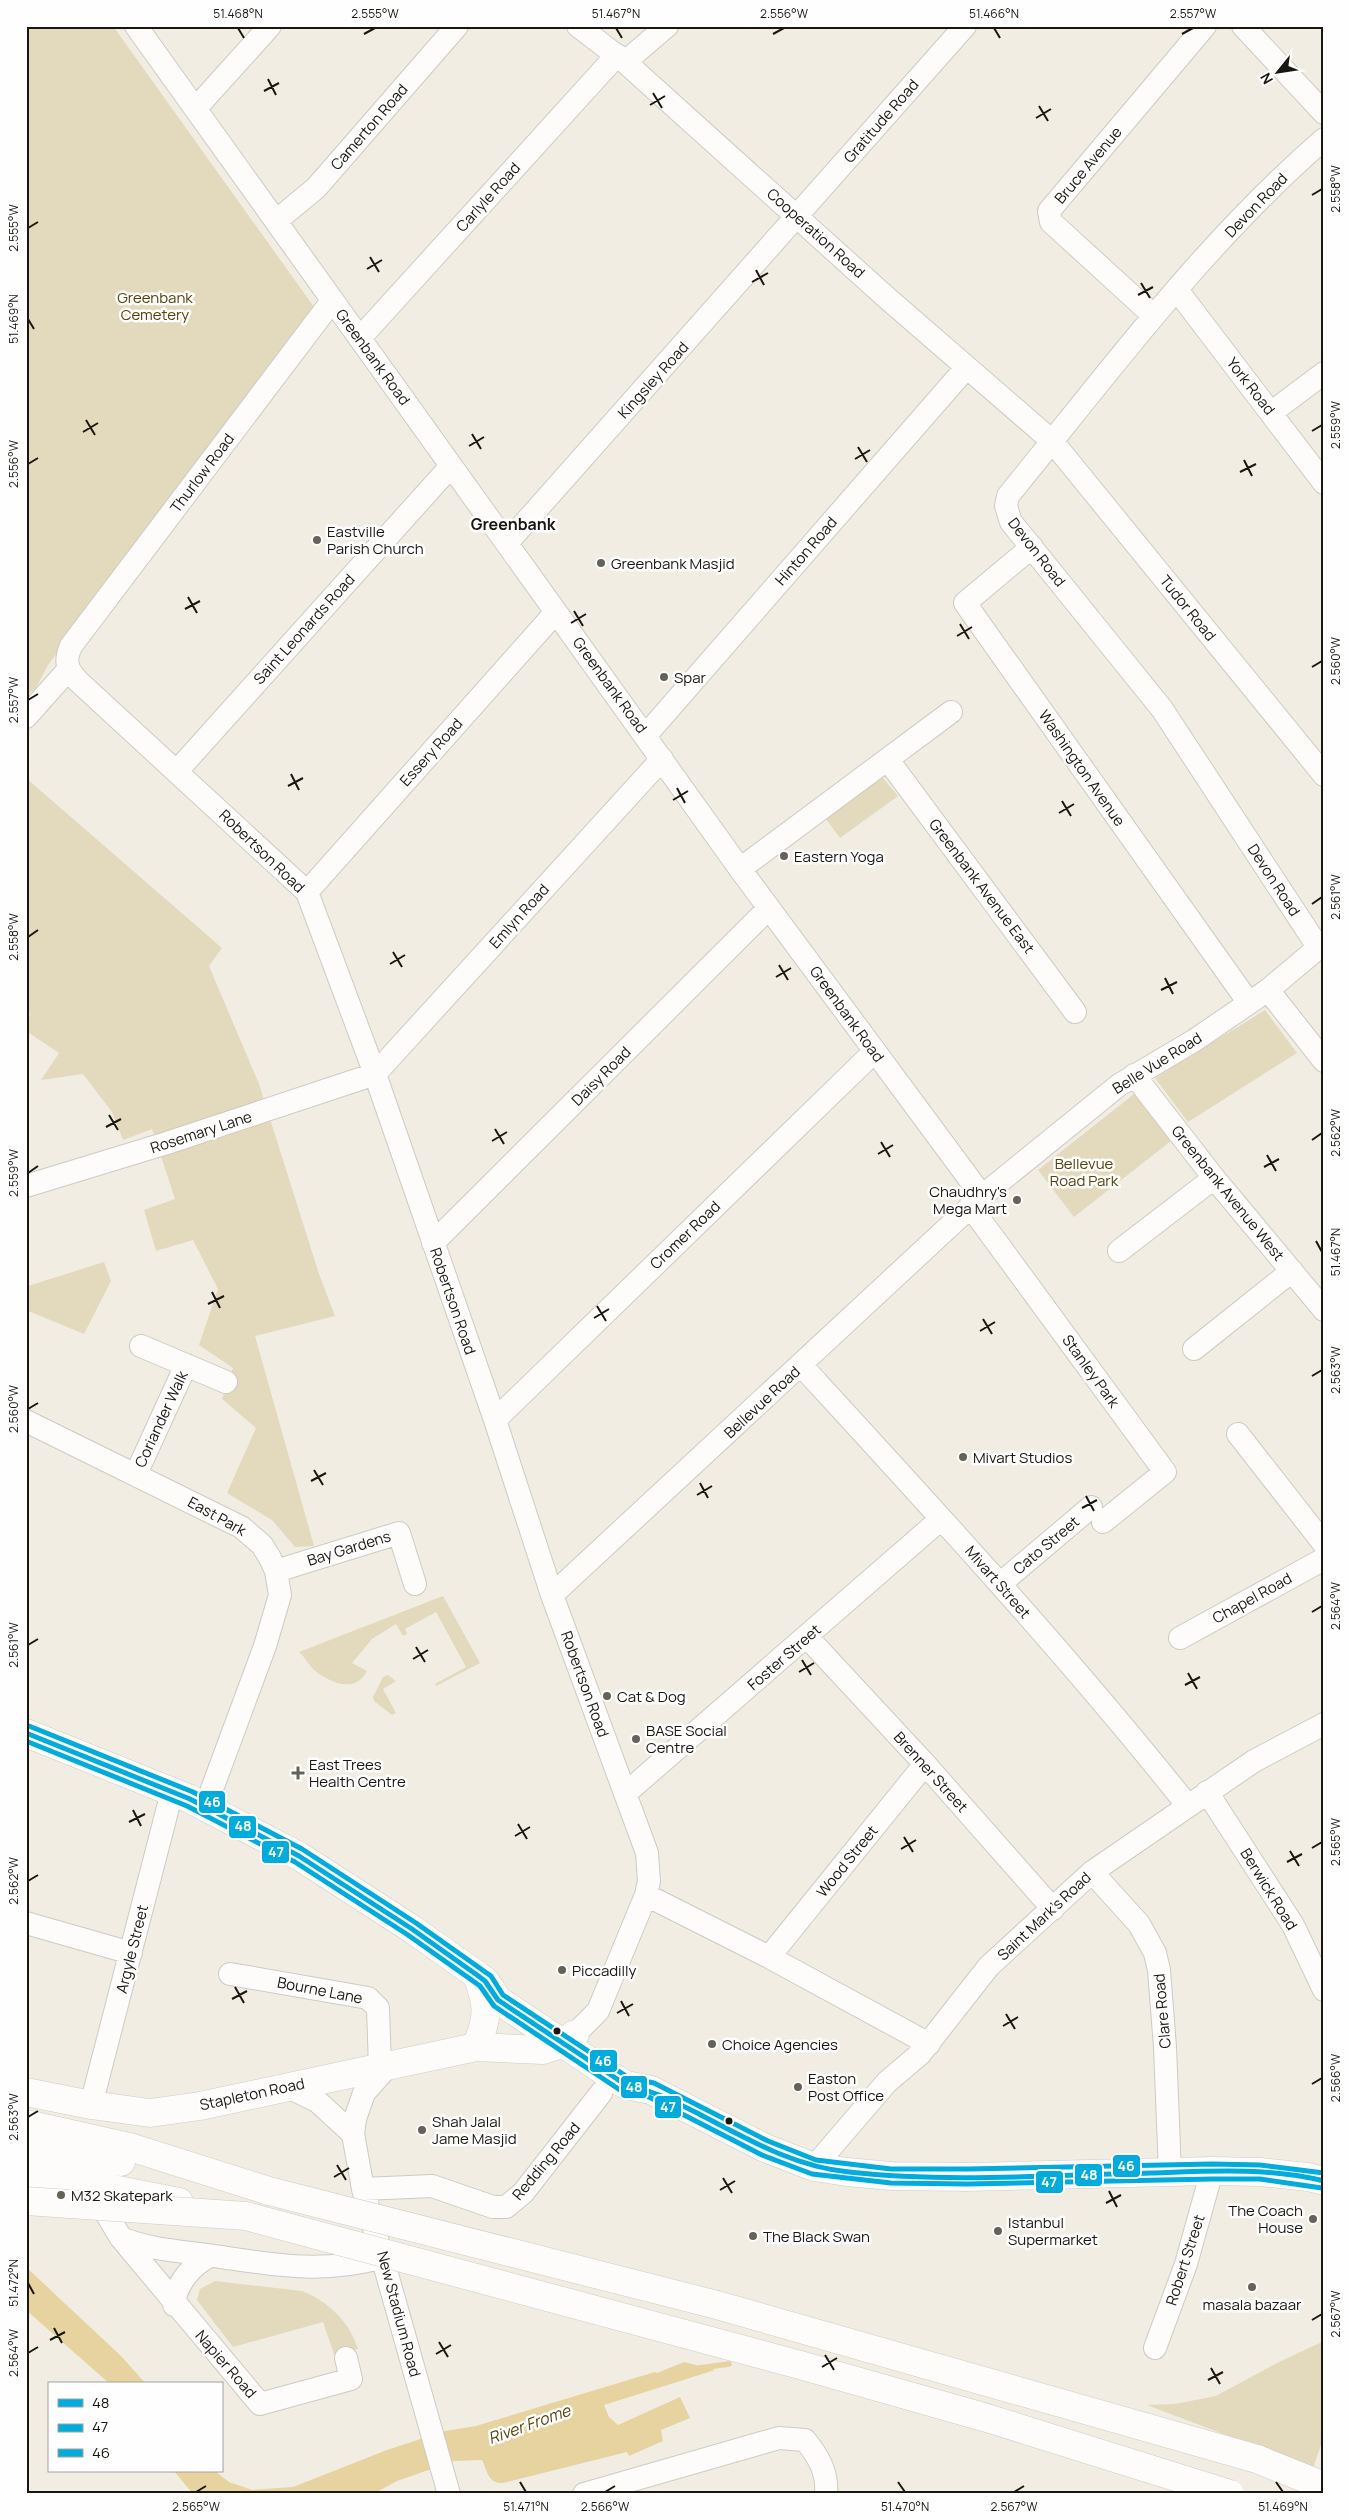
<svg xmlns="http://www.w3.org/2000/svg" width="1350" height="2520" font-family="Manrope,sans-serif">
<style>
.green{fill:#e3d9bd}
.water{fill:#e7d39f}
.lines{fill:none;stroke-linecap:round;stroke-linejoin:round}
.stream{stroke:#e7d39f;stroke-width:5.5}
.street-casing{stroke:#cdcbc2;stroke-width:24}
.secondary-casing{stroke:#cdcbc2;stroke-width:29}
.primary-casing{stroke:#cdcbc2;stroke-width:29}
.highway-casing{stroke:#cdcbc2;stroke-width:29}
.street{stroke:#fdfcfb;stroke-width:22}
.secondary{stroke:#fdfcfb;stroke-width:28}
.primary{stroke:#fdfcfb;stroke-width:28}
.highway{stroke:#fdfcfb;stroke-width:28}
.highway-bridge-casing{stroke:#cdcbc2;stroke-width:29;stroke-linecap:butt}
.highway-bridge{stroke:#fdfcfb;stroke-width:28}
.bus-1-casing{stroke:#fefefe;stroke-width:9}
.bus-2-casing{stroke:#fefefe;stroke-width:9}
.bus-3-casing{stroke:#fefefe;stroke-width:9}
.bus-1{stroke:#01abdb;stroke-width:5}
.bus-2{stroke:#01abdb;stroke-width:5}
.bus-3{stroke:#01abdb;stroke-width:5}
.ticks{fill:none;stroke:#1a1711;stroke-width:2}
.poi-dot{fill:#65625a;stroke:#fefefe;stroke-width:2}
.bus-dot{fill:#1a1711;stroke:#fefefe;stroke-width:2}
.labels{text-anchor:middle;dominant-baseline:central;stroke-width:5;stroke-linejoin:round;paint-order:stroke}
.street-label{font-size:15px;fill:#1a1711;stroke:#fefefe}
.park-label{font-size:15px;fill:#56430a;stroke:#fefefe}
.poi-label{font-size:15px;fill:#1a1711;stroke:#fefefe;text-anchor:start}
.neighbourhood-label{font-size:16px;font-weight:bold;fill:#1a1711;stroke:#fefefe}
.water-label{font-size:16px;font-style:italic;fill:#56440c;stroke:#fefefe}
.line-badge{stroke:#fefefe;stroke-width:2}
.badge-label{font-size:14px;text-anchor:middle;font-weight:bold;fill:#fff}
.neatline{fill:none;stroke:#1a1711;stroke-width:2}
.ticks-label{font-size:12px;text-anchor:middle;fill:#1a1711}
</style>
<rect width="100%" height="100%" fill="#f1ede3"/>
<path class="green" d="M26 26H113L314 307 48 665 36 688 26 696Z
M877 777 883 778 898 796 840 838 823 815Z
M26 778 222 948 209 966 259 1084 319 1274 335 1316 255 1336 314 1546 295 1547 272 1520 227 1493 256 1428 222 1399 233 1368 199 1345 218 1289 193 1240 156 1251 144 1210 175 1199 152 1129 123 1140 112 1112 83 1074 41 1080 59 1053 26 1031 30 1013 26 1011Z
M1265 1010 1297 1053 1188 1122 1155 1078Z
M1134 1094 1171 1141 1074 1217 1038 1170Z
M104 1262 111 1281 84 1334 26 1310 28 1286Z
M443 1596 480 1663 436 1686 435 1684 466 1667 436 1612 405 1629 407 1634 403 1636 396 1624 372 1639 352 1663 367 1671C355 1694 330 1683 314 1670 308 1664 305 1657 299 1652Z
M388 1675 396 1681 383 1689 396 1713 392 1715 374 1701 373 1697 383 1677Z
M215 2281 302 2291C328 2301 350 2322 358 2349L334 2354 323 2322 233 2347 197 2300 200 2289Z
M1324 2341V2436L1313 2468 1147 2405 1175 2404 1216 2396 1279 2362Z"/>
<path class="water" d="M26 2267 121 2356 146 2384H110L26 2310Z
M684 2362 715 2370 604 2405 609 2417 618 2425 680 2397 690 2418 661 2430 663 2441 629 2456 627 2452 503 2483C488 2484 487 2470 482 2460L454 2461 397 2481 373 2494H193L174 2471H215L229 2482 252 2490 293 2487 387 2450 445 2431 476 2426 655 2372 657 2373Z"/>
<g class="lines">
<path class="stream" d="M699 2368 729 2364"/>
<g class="street-casing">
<path id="street" d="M136 26 740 869 982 1196
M578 26 625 62 887 298 1052 441 1324 775
M1243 26 1324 113
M625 62 667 26
M196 108 270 26
M276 221 316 188 457 26
M1177 290 1324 483
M332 301 71 646C64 662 67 670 79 682L307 892 375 1074 495 1420 552 1595 647 1853 649 1881 646 1895 598 2011 575 2034
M1154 316 1051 222 1049 211 1205 26
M360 338 617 55
M1272 412 1324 373
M507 543 965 26
M1032 547 965 603 1249 1003
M26 717 68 670
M646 735 966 368
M888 760 1075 1012
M177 771 451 466
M740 869 951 712
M307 892 556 612
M1318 947 1162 709 1011 522 1006 506 1008 496C1108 373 1204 243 1324 139
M1268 990 1324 1061
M1134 1075 1214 1178 1324 1310
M26 1186 167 1143 375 1074 662 759
M970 1206 1165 1472 1103 1522
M433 1243 769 908
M1119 1251 1214 1178
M141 1346 226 1382
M1194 1349 1292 1271
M801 1365C933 1509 1066 1653 1188 1806
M495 1420 875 1051
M26 1421 241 1527 262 1545 270 1558 276 1571 280 1595 265 1646 205 1808
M1238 1434 1324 1544
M136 1474 186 1365
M276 1571 399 1533 415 1584
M1000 1584 1091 1507
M552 1595 982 1196 1119 1085 1195 1040 1268 990 1324 943
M807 1637 925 1764 1053 1909
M1180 1638 1324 1559
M1207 1792 1293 1925 1324 1990
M626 1793 941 1519
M1092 1872 1139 1924 1155 1953 1159 1970 1165 2047 1170 2173
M646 1895 769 1957 929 2044
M26 1923 131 1953
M769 1957 925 1764
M230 1974 368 1998 378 2008 380 2067
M388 2066 364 2093 355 2119 353 2134 363 2189 449 2494
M288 2087 317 2101 353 2134
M91 2105 172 1792
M814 2167 887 2082 920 2054 989 1966 1092 1872 1254 1761 1324 1724
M363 2189 432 2186 493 2207H506L523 2193 601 2093
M100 2203 121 2238 260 2404 351 2379 346 2358
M121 2238C148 2249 178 2251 207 2255 271 2264 319 2275 384 2257
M174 2305C176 2283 192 2265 210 2256
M1155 2348 1186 2264 1212 2171
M584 2494 779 2438 805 2440C818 2456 828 2472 826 2494"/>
</g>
<g class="secondary-casing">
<path id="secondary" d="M476 2047C489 2016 488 2006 477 1975
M26 2092 91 2105 150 2113 200 2106 476 2047 543 2050 561 2044 575 2034"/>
</g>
<g class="primary-casing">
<path id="primary" d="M26 1733 190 1799 299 1856 412 1929 477 1975 485 1981 498 2000 613 2077 626 2085 651 2090 765 2148 814 2167 847 2172 891 2176 968 2177 1212 2171 1260 2172 1308 2177 1324 2181"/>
</g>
<g class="highway-casing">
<path id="highway" d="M26 2124 133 2148 269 2191
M26 2148 121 2162
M26 2176 72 2181 179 2202
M1257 2459 1324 2486"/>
</g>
<use href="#street" class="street"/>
<use href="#secondary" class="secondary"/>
<use href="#primary" class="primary"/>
<use href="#highway" class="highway"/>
<g class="highway-bridge-casing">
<path id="highway-bridge" d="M269 2191 717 2305 1257 2459
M26 2201 246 2216 800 2365 987 2418 1230 2494"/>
</g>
<use href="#highway-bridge" class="highway-bridge"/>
<g class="bus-1-casing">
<path id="bus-1" d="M26 1733 190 1799 299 1856 412 1929 477 1975 485 1981 498 2000 626 2085C655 2091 673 2101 699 2114 747 2139 795 2167 849 2172 949 2183 1051 2175 1151 2173 1208 2171 1268 2167 1324 2181"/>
</g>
<g class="bus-2-casing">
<path id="bus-2" d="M26 1741 187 1806 295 1862 408 1935 473 1981 480 1986 494 2006 623 2092 649 2097 762 2155 812 2174 891 2183 968 2184 1212 2179H1260L1322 2188"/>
</g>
<g class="bus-3-casing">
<path id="bus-3" d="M29 1726 193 1792 302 1849 416 1923 481 1969 491 1976 503 1995 629 2078 654 2083 768 2141 816 2160 891 2169H968L1212 2164 1260 2165 1324 2173"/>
</g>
<use href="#bus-1" class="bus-1"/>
<use href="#bus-2" class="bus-2"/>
<use href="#bus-3" class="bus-3"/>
</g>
<path class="ticks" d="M238 28 244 38M616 28 622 38M994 28 1000 38M364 34 375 28M773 34 784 28M1182 34 1193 28M268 79 276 95M264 91 279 83M653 93 662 108M650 105 665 96M1039 106 1048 121M1036 118 1051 109M1312 195 1322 189M28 228 38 222M370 257 379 272M367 269 382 260M756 270 764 285M752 282 768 273M1141 283 1150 298M1138 295 1153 287M28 319 34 329M86 420 95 435M1312 431 1322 425M83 432 98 423M472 434 481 449M469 446 484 437M858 447 867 462M855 459 870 450M1244 460 1252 476M28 464 38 458M1240 472 1256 464M188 597 197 613M185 609 200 601M574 611 583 626M571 623 586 614M960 624 969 639M957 636 972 627M1312 667 1322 661M28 700 38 694M291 774 299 790M288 786 303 778M677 788 685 803M673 800 688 791M1062 801 1071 816M1059 813 1074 804M1312 904 1322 897M28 937 38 930M393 952 402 967M390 964 405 955M779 965 788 980M776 977 791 968M1165 978 1173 994M1161 990 1177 982M109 1115 118 1130M106 1127 121 1119M495 1129 504 1144M1312 1140 1322 1133M492 1141 507 1132M881 1142 890 1157M878 1154 893 1145M1267 1155 1276 1171M1264 1167 1279 1159M28 1173 38 1166M1316 1241 1322 1252M212 1292 220 1308M208 1304 224 1296M597 1306 606 1321M594 1318 609 1309M983 1319 992 1334M980 1331 995 1322M1312 1376 1322 1370M28 1409 38 1403M314 1470 323 1485M311 1481 326 1473M700 1483 708 1498M697 1495 712 1486M1086 1496 1094 1511M1082 1508 1097 1500M1312 1612 1322 1606M28 1645 38 1639M416 1647 425 1662M413 1659 428 1650M802 1660 811 1675M799 1672 814 1663M1188 1673 1197 1689M1185 1685 1200 1677M133 1810 141 1826M129 1822 145 1814M518 1824 527 1839M515 1836 530 1827M904 1837 913 1852M1312 1848 1322 1842M901 1849 916 1840M1290 1851 1299 1866M1287 1862 1302 1854M28 1881 38 1875M235 1987 244 2003M232 1999 247 1991M621 2001 629 2016M617 2013 633 2004M1006 2014 1015 2029M1003 2026 1018 2017M1312 2084 1322 2078M28 2117 38 2111M337 2165 346 2180M334 2177 349 2168M723 2178 732 2193M720 2190 735 2181M1109 2191 1117 2207M1106 2203 1121 2195M28 2283 34 2294M1312 2320 1322 2314M54 2328 62 2343M50 2340 65 2332M439 2342 448 2357M28 2353 38 2347M436 2354 451 2345M825 2355 834 2370M822 2367 837 2358M1211 2368 1220 2384M1208 2380 1223 2372M520 2482 526 2492M898 2482 905 2492M1276 2482 1283 2492M196 2492 206 2486M605 2492 615 2486M1014 2492 1024 2486"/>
<g class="poi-dot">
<circle cx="317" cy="540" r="5"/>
<circle cx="601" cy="563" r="5"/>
<circle cx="664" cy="677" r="5"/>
<circle cx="784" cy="856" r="5"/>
<circle cx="1017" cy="1200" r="5"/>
<circle cx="963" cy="1457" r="5"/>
<circle cx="607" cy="1696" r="5"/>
<circle cx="636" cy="1739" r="5"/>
<path d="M295.5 1765.5h5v5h5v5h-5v5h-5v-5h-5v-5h5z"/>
<circle cx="562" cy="1970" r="5"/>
<circle cx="712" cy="2044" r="5"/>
<circle cx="798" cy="2087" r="5"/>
<circle cx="422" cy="2130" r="5"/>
<circle cx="61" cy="2195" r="5"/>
<circle cx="1313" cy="2219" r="5"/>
<circle cx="998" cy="2231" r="5"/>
<circle cx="753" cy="2236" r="5"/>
<circle cx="1252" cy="2287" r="5"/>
</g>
<g class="bus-dot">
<circle cx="557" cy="2031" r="4.5"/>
<circle cx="729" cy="2121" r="4.5"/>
</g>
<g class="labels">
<g class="street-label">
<text transform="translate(881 121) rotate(-49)">Gratitude Road</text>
<text transform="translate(369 127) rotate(-49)">Camerton Road</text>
<text transform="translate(1088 165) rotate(-50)">Bruce Avenue</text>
<text transform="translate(488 197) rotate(-48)">Carlyle Road</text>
<text transform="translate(1256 205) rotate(-46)">Devon Road</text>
<text transform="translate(816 233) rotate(42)">Cooperation Road</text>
<text transform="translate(373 357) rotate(54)">Greenbank Road</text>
<text transform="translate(653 380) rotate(-48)">Kingsley Road</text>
<text transform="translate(1251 386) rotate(52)">York Road</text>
<text transform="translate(202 473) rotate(-53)">Thurlow Road</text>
<text transform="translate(806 551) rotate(-49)">Hinton Road</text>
<text transform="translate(1037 552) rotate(52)">Devon Road</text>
<text transform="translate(1188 608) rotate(51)">Tudor Road</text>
<text transform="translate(304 629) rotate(-48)">Saint Leonards Road</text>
<text transform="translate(610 685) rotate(54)">Greenbank Road</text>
<text transform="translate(431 752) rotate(-48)">Essery Road</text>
<text transform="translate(1082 768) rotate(55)">Washington Avenue</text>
<text transform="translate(262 851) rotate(44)">Robertson Road</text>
<text transform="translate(1274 880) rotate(57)">Devon Road</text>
<text transform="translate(982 886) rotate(53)">Greenbank Avenue East</text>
<text transform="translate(519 916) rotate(-48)">Emlyn Road</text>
<text transform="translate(847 1014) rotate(54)">Greenbank Road</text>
<text transform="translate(1157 1063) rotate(-32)">Belle Vue Road</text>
<text transform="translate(601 1076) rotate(-45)">Daisy Road</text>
<text transform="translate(201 1132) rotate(-18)">Rosemary Lane</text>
<text transform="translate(1228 1193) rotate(51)">Greenbank Avenue West</text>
<text transform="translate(685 1235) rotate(-44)">Cromer Road</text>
<text transform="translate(453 1301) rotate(71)">Robertson Road</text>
<text transform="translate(1091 1371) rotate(54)">Stanley Park</text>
<text transform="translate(762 1402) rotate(-43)">Bellevue Road</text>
<text transform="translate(161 1419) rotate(-65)">Coriander Walk</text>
<text transform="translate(217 1516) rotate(29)">East Park</text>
<text transform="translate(1046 1545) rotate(-40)">Cato Street</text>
<text transform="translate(349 1548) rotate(-17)">Bay Gardens</text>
<text transform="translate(998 1582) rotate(49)">Mivart Street</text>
<text transform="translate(1252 1598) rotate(-29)">Chapel Road</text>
<text transform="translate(784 1657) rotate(-41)">Foster Street</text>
<text transform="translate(585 1684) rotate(70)">Robertson Road</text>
<text transform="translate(931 1772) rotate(48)">Brenner Street</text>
<text transform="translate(847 1861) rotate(-51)">Wood Street</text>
<text transform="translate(1269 1889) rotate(58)">Berwick Road</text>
<text transform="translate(1044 1916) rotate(-43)">Saint Mark's Road</text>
<text transform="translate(132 1949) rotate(-76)">Argyle Street</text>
<text transform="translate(320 1990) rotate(11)">Bourne Lane</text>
<text transform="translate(1162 2011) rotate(-95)">Clare Road</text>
<text transform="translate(252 2094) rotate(-12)">Stapleton Road</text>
<text transform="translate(546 2161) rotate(-50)">Redding Road</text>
<text transform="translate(1185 2260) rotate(-72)">Robert Street</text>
<text transform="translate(399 2314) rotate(75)">New Stadium Road</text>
<text transform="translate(226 2364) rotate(49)">Napier Road</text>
</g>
<g class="park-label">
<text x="155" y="297">Greenbank<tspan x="155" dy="17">Cemetery</tspan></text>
<text x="1084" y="1163">Bellevue<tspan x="1084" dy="17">Road Park</tspan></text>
</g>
<g class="poi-label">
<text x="327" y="531">Eastville<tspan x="327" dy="17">Parish Church</tspan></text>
<text x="611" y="563">Greenbank Masjid</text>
<text x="674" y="677">Spar</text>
<text x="794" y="856">Eastern Yoga</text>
<text x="1007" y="1191" text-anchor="end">Chaudhry's<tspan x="1007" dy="17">Mega Mart</tspan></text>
<text x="973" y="1457">Mivart Studios</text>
<text x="617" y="1696">Cat &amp; Dog</text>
<text x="646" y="1730">BASE Social<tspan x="646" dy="17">Centre</tspan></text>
<text x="309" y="1764">East Trees<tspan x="309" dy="17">Health Centre</tspan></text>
<text x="572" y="1970">Piccadilly</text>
<text x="722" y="2044">Choice Agencies</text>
<text x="808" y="2078">Easton<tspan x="808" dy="17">Post Office</tspan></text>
<text x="432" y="2121">Shah Jalal<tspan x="432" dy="17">Jame Masjid</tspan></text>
<text x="71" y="2195">M32 Skatepark</text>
<text x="1303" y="2210" text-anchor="end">The Coach<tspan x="1303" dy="17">House</tspan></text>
<text x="1008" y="2222">Istanbul<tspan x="1008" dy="17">Supermarket</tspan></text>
<text x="763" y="2236">The Black Swan</text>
<text x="1252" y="2304" text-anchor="middle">masala bazaar</text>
</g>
<g class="neighbourhood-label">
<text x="513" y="524">Greenbank</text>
</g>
<g class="water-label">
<text transform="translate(529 2424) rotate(-20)">River Frome</text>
</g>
</g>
<g class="line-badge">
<rect x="198" y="1790" width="28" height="24" rx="5" fill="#01abdb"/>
<rect x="228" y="1815" width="29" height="24" rx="5" fill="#01abdb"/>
<rect x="261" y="1840" width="29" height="24" rx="5" fill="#01abdb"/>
<rect x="589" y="2049" width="29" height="24" rx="5" fill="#01abdb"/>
<rect x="620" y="2075" width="28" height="24" rx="5" fill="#01abdb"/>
<rect x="654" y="2095" width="28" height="24" rx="5" fill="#01abdb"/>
<rect x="1112" y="2154" width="29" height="24" rx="5" fill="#01abdb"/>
<rect x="1074" y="2163" width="29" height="24" rx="5" fill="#01abdb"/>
<rect x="1035" y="2170" width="29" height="24" rx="5" fill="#01abdb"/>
</g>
<g class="badge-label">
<text x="212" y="1807">46</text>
<text x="243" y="1831">48</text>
<text x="276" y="1857">47</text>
<text x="603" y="2066">46</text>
<text x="634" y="2092">48</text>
<text x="668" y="2112">47</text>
<text x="1126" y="2171">46</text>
<text x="1089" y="2180">48</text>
<text x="1049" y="2187">47</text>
</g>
<rect width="1350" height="2520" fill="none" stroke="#fefefe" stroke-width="55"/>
<rect x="48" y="2382" width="175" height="90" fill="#fefefe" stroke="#a3a29f"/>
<rect x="58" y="2399" width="25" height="8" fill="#01abdb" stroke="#a3a29f"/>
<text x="92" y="2408" font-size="15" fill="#1a1711">48</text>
<rect x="58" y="2424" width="25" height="8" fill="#01abdb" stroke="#a3a29f"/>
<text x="92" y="2432" font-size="15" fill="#1a1711">47</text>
<rect x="58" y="2449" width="25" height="8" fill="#01abdb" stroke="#a3a29f"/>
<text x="92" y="2458" font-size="15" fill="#1a1711">46</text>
<g transform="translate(1278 72) rotate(240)" stroke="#fefefe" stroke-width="4" paint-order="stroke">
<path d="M0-4L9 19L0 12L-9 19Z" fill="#1a1711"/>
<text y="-8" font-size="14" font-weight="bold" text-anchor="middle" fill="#1a1711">N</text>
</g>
<rect x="28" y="28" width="1294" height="2464" class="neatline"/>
<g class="ticks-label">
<text x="238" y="18">51.468°N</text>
<text x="375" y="18">2.555°W</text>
<text x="616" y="18">51.467°N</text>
<text x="784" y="18">2.556°W</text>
<text x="994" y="18">51.466°N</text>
<text x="1193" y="18">2.557°W</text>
<text transform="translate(1336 189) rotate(-90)" y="4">2.558°W</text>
<text transform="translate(14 228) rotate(-90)" y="4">2.555°W</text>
<text transform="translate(14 319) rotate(-90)" y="4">51.469°N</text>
<text transform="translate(1336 425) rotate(-90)" y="4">2.559°W</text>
<text transform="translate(14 464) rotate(-90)" y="4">2.556°W</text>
<text transform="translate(1336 661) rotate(-90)" y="4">2.560°W</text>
<text transform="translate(14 700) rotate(-90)" y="4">2.557°W</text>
<text transform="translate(1336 897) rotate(-90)" y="4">2.561°W</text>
<text transform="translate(14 937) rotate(-90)" y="4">2.558°W</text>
<text transform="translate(1336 1133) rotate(-90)" y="4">2.562°W</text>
<text transform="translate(14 1173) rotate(-90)" y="4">2.559°W</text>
<text transform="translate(1336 1252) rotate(-90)" y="4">51.467°N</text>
<text transform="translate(1336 1370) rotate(-90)" y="4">2.563°W</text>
<text transform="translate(14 1409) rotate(-90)" y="4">2.560°W</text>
<text transform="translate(1336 1606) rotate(-90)" y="4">2.564°W</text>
<text transform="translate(14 1645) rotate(-90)" y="4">2.561°W</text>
<text transform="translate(1336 1842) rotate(-90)" y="4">2.565°W</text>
<text transform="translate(14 1881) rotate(-90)" y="4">2.562°W</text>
<text transform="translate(1336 2078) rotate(-90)" y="4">2.566°W</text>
<text transform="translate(14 2117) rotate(-90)" y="4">2.563°W</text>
<text transform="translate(14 2283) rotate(-90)" y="4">51.472°N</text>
<text transform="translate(1336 2314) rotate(-90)" y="4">2.567°W</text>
<text transform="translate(14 2353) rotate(-90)" y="4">2.564°W</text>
<text x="196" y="2511">2.565°W</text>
<text x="526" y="2511">51.471°N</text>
<text x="605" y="2511">2.566°W</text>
<text x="905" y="2511">51.470°N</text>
<text x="1014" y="2511">2.567°W</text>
<text x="1283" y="2511">51.469°N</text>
</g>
</svg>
